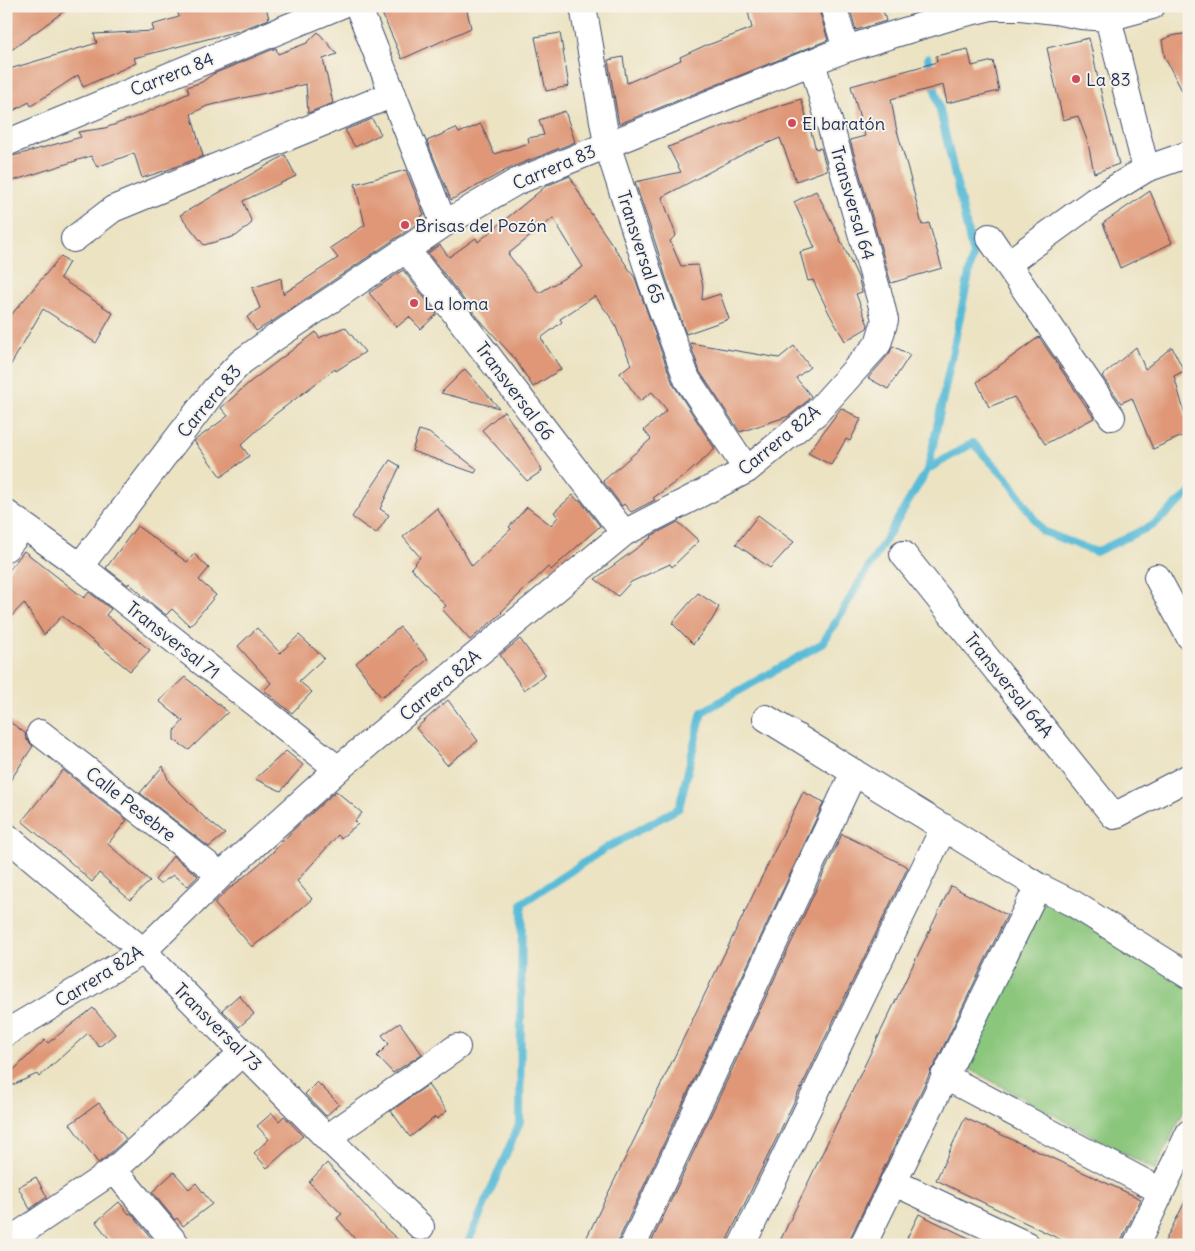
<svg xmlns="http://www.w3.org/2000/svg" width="1195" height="1251" font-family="Delius,sans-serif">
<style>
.green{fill:#8ac67c;stroke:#527a6d}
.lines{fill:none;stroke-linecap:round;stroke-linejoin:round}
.stream{stroke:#58bbd7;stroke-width:8}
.building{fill:#df9777;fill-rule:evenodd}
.minor-casing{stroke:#3a4a6d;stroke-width:28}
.minor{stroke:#fff;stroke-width:26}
.poi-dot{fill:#d1495b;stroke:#f7f3e8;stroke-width:2}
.labels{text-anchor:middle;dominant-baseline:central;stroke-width:4;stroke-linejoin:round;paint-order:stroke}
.street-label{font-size:18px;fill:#1b2f5e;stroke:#f7f3e8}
.poi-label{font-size:18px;fill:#1b2f5e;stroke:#f7f3e8;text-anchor:start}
</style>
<rect width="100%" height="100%" fill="#f7f3e8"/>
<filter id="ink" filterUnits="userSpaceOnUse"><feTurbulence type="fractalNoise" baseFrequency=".02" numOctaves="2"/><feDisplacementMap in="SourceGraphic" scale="10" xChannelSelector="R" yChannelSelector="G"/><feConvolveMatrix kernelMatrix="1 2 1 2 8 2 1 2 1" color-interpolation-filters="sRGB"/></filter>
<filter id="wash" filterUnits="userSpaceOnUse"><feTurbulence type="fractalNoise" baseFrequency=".0096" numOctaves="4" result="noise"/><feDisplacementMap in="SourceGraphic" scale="20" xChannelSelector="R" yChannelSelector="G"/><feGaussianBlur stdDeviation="1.12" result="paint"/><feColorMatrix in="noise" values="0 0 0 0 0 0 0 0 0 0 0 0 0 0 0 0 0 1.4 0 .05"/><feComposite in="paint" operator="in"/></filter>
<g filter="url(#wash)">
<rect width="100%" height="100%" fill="#ece3c3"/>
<path class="green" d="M1044 898 1189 987V1100L1155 1170 966 1067Z"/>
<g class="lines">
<path class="stream" d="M928 469 973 443 1010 482 1042 531 1096 552 1153 525 1189 494
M467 1245 520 1122 522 903 606 848 679 808 702 712 823 643 928 469 973 255 928 58"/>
</g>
<g id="blocks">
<path class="building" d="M6 6H71L6 54Z
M176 6H266L269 19 238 31 134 58 136 63 83 87 78 75 31 106 29 102 6 115V70L97 43 94 34 154 31 152 25 179 17Z
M392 6H466L471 28 402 59 381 11Z
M769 6H818L819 10 828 40 619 124 608 60 623 57 627 83 681 60 680 57 706 45H708L752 28 748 12Z
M849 6H882L886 21 856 30Z
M318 32 337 54 323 59 333 103 308 113 306 84 207 106 191 114 203 156 170 169 142 178 134 153 97 167 91 156 6 183V158L81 137 78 132 105 128 139 116 189 93 187 87 202 82 213 74 276 48 278 54 307 43Z
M560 33 569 86 546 91 535 37Z
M1189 33V104L1165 58 1162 40 1171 36Z
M1089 38 1105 110 1119 164 1094 173 1088 143 1078 116 1063 120 1047 48Z
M968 49 972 66 993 61 999 91 947 103 943 85 891 99 896 127 908 169 922 225 929 223 942 268 891 283 850 140 865 136 851 86 937 62 936 56Z
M801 99 816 149 821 148 827 170 796 181 780 138 747 152 662 197 676 235 670 241 681 266 698 265 703 286 702 300 720 294 729 319 686 334 666 278 656 245 635 182 681 172 668 147 772 108Z
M565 111 575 142 510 168 451 200 427 141 456 128 459 133 481 124 494 154 529 143 528 138 544 135 539 120Z
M372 119 381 134 355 147 345 130Z
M285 155 296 176 243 201 252 223 236 236 204 245 180 215Z
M406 170 424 215 421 216 423 220 273 321 256 331 247 317 260 308 252 288 281 278 283 294 338 258 330 248 365 225 355 184Z
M570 176 588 209 635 278 673 384 715 449 687 474 653 498 655 500 631 512 624 504 622 506 603 481 651 439 644 430 667 410 652 392 640 401 620 373 631 364 614 322 595 296 560 319 562 322 541 338 561 369 533 387 515 359 474 313 428 253 440 245 449 257 476 238 478 242 546 186ZM553 218 583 267 539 293 508 254Z
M816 191 827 212 858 277 862 292 856 294 868 325 867 328 845 341 830 315 813 280 808 281 800 252 815 248 794 202Z
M1150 191 1172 243 1120 268 1103 223Z
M61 256 69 262 60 278 113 313 96 343 43 309 6 373V321Z
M403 270 437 314 421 329 409 317 397 327 369 293Z
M345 327 365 352 336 371 335 369 274 415 241 445 249 456 221 477 194 441 228 416 221 408 250 382 316 332 319 338Z
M1039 337 1094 418 1045 444 1014 397 989 407 977 382Z
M690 343 779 358 794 346 810 367 796 378 811 396 806 402 789 416 740 432 700 372Z
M893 346 910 355 888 389 868 378 889 354Z
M1136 347 1145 369 1172 347 1184 371 1174 376 1189 428V433L1153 449 1132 398 1121 403 1102 376Z
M465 369 499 408 441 393Z
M841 408 861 419 850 441 846 439 831 465 808 453Z
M504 411 530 449 542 471 527 481 482 430Z
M419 430 429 433 477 469 475 473 412 451Z
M390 460 400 466 380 509 389 515 376 534 352 517Z
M573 495 578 501 580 500 600 526 551 570 548 567 501 612 502 613 470 640 442 609 446 606 411 568 420 557 403 537 437 508 472 566 511 529 509 527 527 507 551 525 558 517 554 512Z
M758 515 794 542 770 568 736 544Z
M678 522 699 541 672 567 670 564 631 582 618 596 595 579 652 537 651 536Z
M137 526 187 562 194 554 209 568 199 580 216 595 190 626 172 609 166 615 151 603 129 583 128 585 106 568Z
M24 551 84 598 89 592 111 609 106 615 150 650 130 671 62 616 44 635 24 603 6 622V574Z
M698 593 719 607 712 620 693 644 672 623Z
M400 627 428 659 401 683 381 697 356 663Z
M257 628 280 653 299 635 324 658 299 681 312 692 292 713 274 699 264 690 271 683 238 646Z
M520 639 546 675 524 690 500 655Z
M185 677 228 712 189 750 174 740V731L183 721 159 701Z
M448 700 478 741 447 765 416 728Z
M6 719 25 733 26 739 33 746 6 787Z
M286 751 303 765 281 791 255 779Z
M163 766 169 782 205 818 225 834 209 847 140 793Z
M63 770 127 820 108 844 150 881 130 900 99 873 92 882 68 860 22 821Z
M336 791 362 813 355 821 358 824 341 838 338 835 297 881 312 899 287 921 252 947 214 903 231 887H232L272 853 293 830Z
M803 792 824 802 619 1239 618 1245H583Z
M842 834 908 867 728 1238 727 1245H650Z
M173 856 198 876 188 886 173 875 160 884 155 880Z
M951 886 1007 915 934 1066 931 1069 929 1075 850 1238 848 1245H778Z
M239 995 254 1014 239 1027 222 1010Z
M93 1008 115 1034 99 1047 88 1033 39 1077 37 1074 6 1088V1077L45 1040 48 1043Z
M400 1023 422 1054 393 1073 377 1056 389 1044 382 1035Z
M317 1082 339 1104 326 1116 305 1094Z
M428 1085 447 1111 437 1119 435 1117 410 1137 391 1111Z
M99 1103 126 1139 105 1158 98 1163 70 1124Z
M272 1113 279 1121 284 1116 303 1136 267 1168 254 1153 269 1139 257 1126Z
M965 1118 1141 1199 1122 1239 1121 1245H1072L936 1180Z
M327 1163 384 1227 404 1245H360L337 1218 342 1214 309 1182Z
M174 1172 189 1189 196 1183 212 1204 183 1226 177 1218 175 1220 152 1192Z
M36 1177 47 1197 30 1209 18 1187Z
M1189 1194V1245H1163Z
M119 1202 129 1214 131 1213 152 1239 145 1245H114L96 1222Z
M919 1214 983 1245H921L907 1238Z"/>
</g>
</g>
<g filter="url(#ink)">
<use href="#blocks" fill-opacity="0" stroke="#3a4a6d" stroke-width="1"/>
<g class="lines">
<g class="minor-casing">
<path id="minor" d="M358 6 444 224
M583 6 607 144 652 283 687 379 747 470
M833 6 846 49
M1108 18 1146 169
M6 143 339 6
M989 237 1112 417
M74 239 113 209 393 94
M406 249 624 533
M1007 264 1094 201 1146 169 1189 154
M6 513 80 566 338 769
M6 548 24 526
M903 554 1114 816 1189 777
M80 566 215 389 241 362 270 341 444 224 516 182 812 62 846 49 957 15 991 7H1021L1055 11 1081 16 1108 18 1152 6
M1157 577 1189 636
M766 718 1038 886 1074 904 1189 976
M40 733 221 875
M6 836 143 951 327 1138 421 1227
M6 1033 143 951 221 875 338 769 624 533 747 470 816 413 878 344 885 320 880 299 812 62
M944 1076 1161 1191
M327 1138 457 1047
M114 1170 177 1245
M893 1182 1027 1245
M6 1243 114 1170 243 1052
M633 1245 854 772
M742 1245 944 827
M863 1245 1038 886
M1136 1245 1189 1133"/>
</g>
<use href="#minor" class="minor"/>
</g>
</g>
<g class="poi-dot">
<circle cx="1076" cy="79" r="5"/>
<circle cx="792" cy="123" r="5"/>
<circle cx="405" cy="225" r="5"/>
<circle cx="414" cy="303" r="5"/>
</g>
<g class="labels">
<g class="street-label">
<text transform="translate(172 74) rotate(-22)">Carrera 84</text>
<text transform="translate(554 167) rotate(-23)">Carrera 83</text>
<text transform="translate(853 203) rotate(74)">Transversal 64</text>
<text transform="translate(641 247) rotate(72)">Transversal 65</text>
<text transform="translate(515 391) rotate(53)">Transversal 66</text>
<text transform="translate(209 401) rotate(-50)">Carrera 83</text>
<text transform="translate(779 440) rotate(-39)">Carrera 82A</text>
<text transform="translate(173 640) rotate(38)">Transversal 71</text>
<text transform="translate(440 685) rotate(-40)">Carrera 82A</text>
<text transform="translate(1009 685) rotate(51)">Transversal 64A</text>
<text transform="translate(131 804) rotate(38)">Calle Pesebre</text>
<text transform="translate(99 976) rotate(-32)">Carrera 82A</text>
<text transform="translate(218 1027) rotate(45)">Transversal 73</text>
</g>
<g class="poi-label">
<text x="1086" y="79">La 83</text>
<text x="802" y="123">El baratón</text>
<text x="415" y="225">Brisas del Pozón</text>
<text x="424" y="303">La loma</text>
</g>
</g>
<rect width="1195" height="1251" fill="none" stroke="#f7f3e8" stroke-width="25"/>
</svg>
